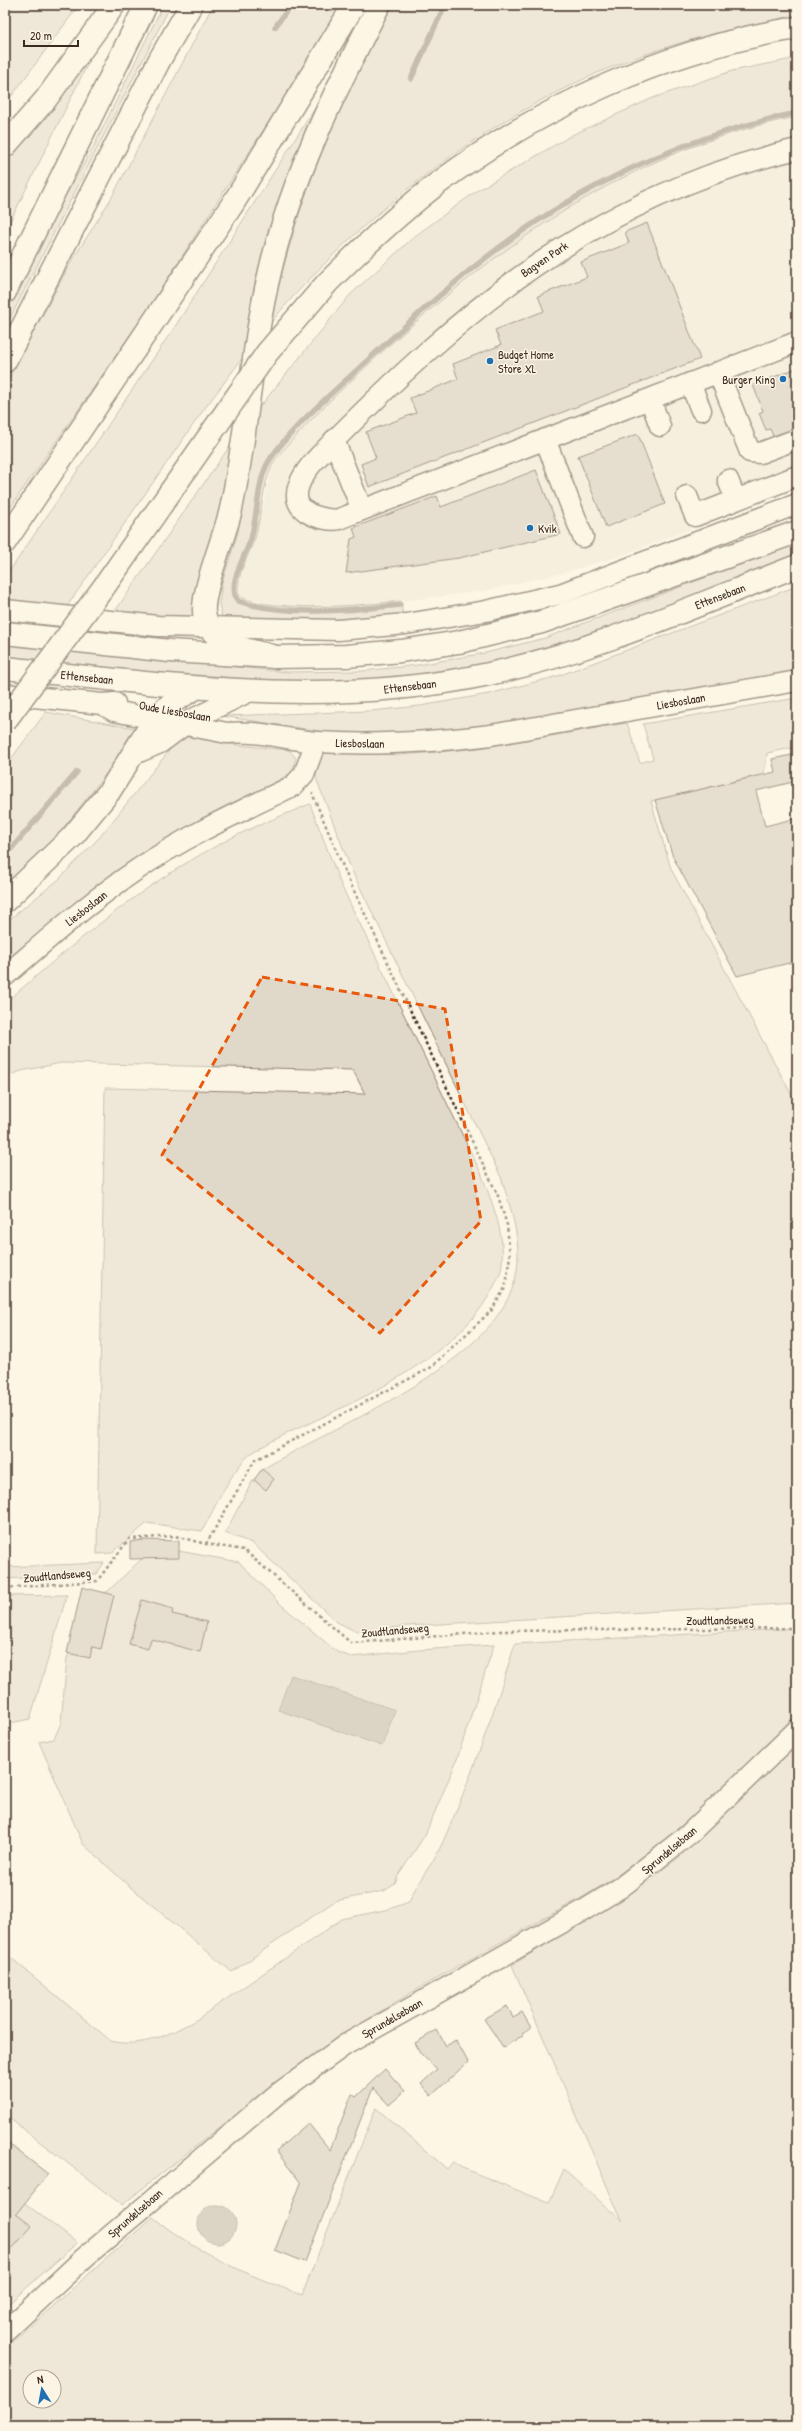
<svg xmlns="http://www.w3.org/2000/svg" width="802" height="2431" font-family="'Patrick Hand',sans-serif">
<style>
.built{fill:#eee6d6}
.green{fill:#e0d8c8;stroke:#8e8173;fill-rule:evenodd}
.water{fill:#b7ad9e;stroke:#85796b}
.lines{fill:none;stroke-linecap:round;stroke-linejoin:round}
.stream{stroke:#85796b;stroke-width:5.5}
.building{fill:#ccc2b3;stroke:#3b2a1e}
.minor-casing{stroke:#3b2a1e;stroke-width:23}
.major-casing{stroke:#3b2a1e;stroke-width:25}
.highway-casing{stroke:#3b2a1e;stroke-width:25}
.path{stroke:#3b2a1e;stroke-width:2.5;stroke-dasharray:3 3;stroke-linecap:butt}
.minor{stroke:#fcf5e5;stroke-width:20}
.major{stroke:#fcf5e5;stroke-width:22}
.highway{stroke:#fcf5e5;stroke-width:22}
.highway-bridge-casing{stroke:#3b2a1e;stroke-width:25;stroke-linecap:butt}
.highway-bridge{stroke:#fcf5e5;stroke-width:22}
.marked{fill:none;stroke:#e8590c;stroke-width:3;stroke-dasharray:8 5;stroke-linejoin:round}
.poi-dot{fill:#1f6fb2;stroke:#fcf5e5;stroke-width:1.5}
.labels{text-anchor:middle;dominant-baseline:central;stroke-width:3;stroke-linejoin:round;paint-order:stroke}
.street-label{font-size:12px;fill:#3b2a1e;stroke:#fcf5e5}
.poi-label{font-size:12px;fill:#3b2a1e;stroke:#fcf5e5;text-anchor:start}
</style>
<rect width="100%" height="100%" fill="#fcf5e5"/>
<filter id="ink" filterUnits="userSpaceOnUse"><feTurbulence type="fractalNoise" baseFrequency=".025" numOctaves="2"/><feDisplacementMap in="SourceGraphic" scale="8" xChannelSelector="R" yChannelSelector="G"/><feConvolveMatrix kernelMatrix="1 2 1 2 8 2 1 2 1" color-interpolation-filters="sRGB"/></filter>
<g filter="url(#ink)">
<path class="built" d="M797 117V488L620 556 566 572 483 591 401 601 325 606 281 605 241 597 238 593 239 582 260 521 272 465 308 423 341 390 442 299 515 241 554 215 618 179 718 139Z"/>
<path class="green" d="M13 5H79L5 105V16Z
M163 5H171L5 328V311L34 250 93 148Z
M213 5H341L315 50 144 315 5 515V385L70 264 112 197Z
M392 5H797V15C749 25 701 35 655 51 507 100 371 204 271 322 293 209 337 105 392 5Z
M797 58V117C619 152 483 257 354 378 331 399 309 421 289 444 283 451 275 458 272 466 262 486 262 515 255 538 249 555 237 574 238 593L241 597C277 613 361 605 401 601L403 619 359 622 223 620 219 604 222 583 238 532 259 408 350 295 415 236 478 190 572 135 653 98 732 71Z
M89 61 5 232V155Z
M326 91 250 348 202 412 63 612 5 605V578L176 325Z
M232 443 224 503 194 622 111 617Z
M797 543 796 557 589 635 486 664 389 679 307 684 219 680 5 658V644L287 672 363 671 418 665 485 653 545 638Z
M797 586V673L537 719 448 731 395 734H339L221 716 371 711 420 706 489 694 558 676Z
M797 698V747L767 753 764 774 651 801 671 869 797 1105V1603L407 1626 357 1632 337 1622 252 1543 225 1533 252 1482 263 1469C334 1425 492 1367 515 1280 524 1246 511 1209 501 1177L352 871 316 778 318 758 326 751 399 755 439 752 480 748 627 723 640 763 653 759 643 724Z
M46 712 134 728 109 770 50 845 5 887V767Z
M181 736 237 745 289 750 296 758 292 773C256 793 217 808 182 830 118 869 61 914 5 963V923L58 880 99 838Z
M310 804 341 885 481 1173C492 1203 507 1237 501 1270 500 1275 497 1280 495 1284 467 1346 382 1389 323 1417 305 1425 258 1446 246 1458 230 1474 213 1511 202 1531L147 1523 112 1553 97 1554 105 1088 365 1094 353 1070 61 1063 21 1071 5 1077V1003C72 945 139 887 218 845 247 829 279 817 310 804Z
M162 1548 239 1562 279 1603 337 1652 351 1657 420 1650 494 1645 456 1762 425 1835 398 1876 395 1884 384 1891 335 1901 232 1972 129 1886 83 1844 39 1742 54 1739 61 1723 67 1658 83 1625 93 1594 107 1592 149 1552Z
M104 1563 96 1574 5 1579V1567Z
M67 1595 30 1719 5 1724V1596Z
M797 1628V1713C742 1771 684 1829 619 1874 594 1892 566 1906 539 1921 482 1953 423 1984 367 2020 282 2076 202 2141 122 2205L5 2115V1953L111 2041C141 2049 170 2034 196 2020L342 1919 389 1909 409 1902C417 1881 433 1864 442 1844 471 1779 494 1712 515 1644Z
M797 1746V2426H5V2349L153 2217C196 2253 250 2276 302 2295L376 2108 447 2169 453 2162 460 2167 549 2203 564 2169 622 2221 512 1965 633 1892 678 1858ZM30 2377H54V2401H30Z
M5 2188 77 2243 5 2307Z"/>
<path class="water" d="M291 1675 395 1710 382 1746 278 1710Z
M198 2224a19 19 0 1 1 38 0a19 19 0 1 1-38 0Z"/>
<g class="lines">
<path class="stream" d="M275 27 291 5
M411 79 445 5
M400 605C351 610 285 617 238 601 226 584 246 556 251 538 258 515 257 480 269 461 290 428 340 386 369 359 417 315 465 271 518 234 601 176 698 133 797 113
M5 856 77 772"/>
</g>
<path class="building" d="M647 223 700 359 369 487 361 464 376 458 366 432 416 413 410 398 458 379 453 364 501 345 495 330 544 311 538 296 587 277 581 262 629 243 625 232Z
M797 368V428L773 436 770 429 766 430 759 413 763 411 753 385Z
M638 434 665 504 606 527 578 456Z
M536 470 561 534 459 558 346 573 351 539 356 537 353 528 437 496 441 507Z
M797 754V781L756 791 765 826 797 818V961L737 976 673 857 655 800 775 772 772 759Z
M262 1469 274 1479 266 1490 254 1480Z
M143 1540 179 1541V1558L130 1559V1542Z
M82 1587 114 1595 101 1649 92 1647 90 1658 67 1653Z
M142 1600 173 1609 172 1614 207 1622 200 1652 151 1639 148 1649 129 1644Z
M507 2006 513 2017 522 2012 531 2028 522 2033 524 2035 503 2047 484 2019Z
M437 2030 446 2046 456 2040 468 2062 431 2096 421 2084 437 2069 422 2055 415 2043Z
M385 2069 405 2091 389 2105 373 2088 305 2262 275 2250 301 2183 276 2151 308 2123 330 2150 352 2094 356 2097Z
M5 2141 48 2174 16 2214 32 2226 5 2257Z"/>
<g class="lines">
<g class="minor-casing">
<path id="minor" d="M797 149C594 197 462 310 320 455 305 470 281 501 312 515 321 518 330 521 339 519L797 342
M718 372 750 452 760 453 797 439
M690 383 701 410
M650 399 660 426
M545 439 583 537
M334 440 362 510
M728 480 736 500
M687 496 695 516 797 476
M5 610 158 626 338 630 406 624 486 611 560 594 797 504
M5 694 102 704 115 703
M102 704 114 711 227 733C258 730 287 740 318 742 377 746 433 742 491 735L797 681
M132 755 160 743 191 720 248 692
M5 976C47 940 89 902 135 871 184 837 239 812 293 786L304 774 316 742
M5 2332 84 2258 276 2095 345 2045 581 1912 620 1888 689 1834 797 1730"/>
</g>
<g class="major-casing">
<path id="major" d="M5 633 170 651 275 657 346 656 401 651 459 642 542 622 797 532
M5 668C167 685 328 709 489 674 595 651 696 605 797 566"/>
</g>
<g class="highway-casing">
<path id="highway" d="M5 146 46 99 114 5
M327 283C362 248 398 214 437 184 539 107 670 48 797 28
M5 292 146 5
M5 361 160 59 191 5
M5 542 234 202 354 5
M106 584 171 491
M275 657C250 649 215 648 205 618 198 598 226 534 231 509 248 431 251 349 270 271 292 177 335 91 379 5
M5 901 72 837 109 792 156 717 174 701 194 689"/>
</g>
<path class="path" d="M206 1544 255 1460 430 1368 491 1311 505 1288 510 1256 507 1225 498 1196 347 876 312 793
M5 1588 97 1581 129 1539 175 1536 206 1544 244 1550 351 1643 500 1631 797 1628"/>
<use href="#minor" class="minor"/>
<use href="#major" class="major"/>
<use href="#highway" class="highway"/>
<g class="highway-bridge-casing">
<path id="highway-bridge" d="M171 491 267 353 327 283
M5 721 106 584"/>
</g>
<use href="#highway-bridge" class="highway-bridge"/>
</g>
</g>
<path d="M0 0H802V2431H0ZM262 977 445 1009 481 1221 380 1333 162 1155Z" fill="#fcf5e5" fill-opacity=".55" fill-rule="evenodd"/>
<path class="marked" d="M262 977 445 1009 481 1221 380 1333 162 1155Z"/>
<g class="poi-dot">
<circle cx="490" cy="361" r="4"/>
<circle cx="783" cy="379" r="4"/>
<circle cx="530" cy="528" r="4"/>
</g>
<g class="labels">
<g class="street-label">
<text transform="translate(544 259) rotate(-34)">Bagven Park</text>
<text transform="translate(720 596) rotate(-21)">Ettensebaan</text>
<text transform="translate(87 677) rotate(6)">Ettensebaan</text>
<text transform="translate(410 686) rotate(-7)">Ettensebaan</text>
<text transform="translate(681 701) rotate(-10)">Liesboslaan</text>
<text transform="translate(175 711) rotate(10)">Oude Liesboslaan</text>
<text transform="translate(360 743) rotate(1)">Liesboslaan</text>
<text transform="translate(86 908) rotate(-38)">Liesboslaan</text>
<text transform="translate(57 1575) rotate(-5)">Zoudtlandseweg</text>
<text transform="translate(720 1620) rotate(-1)">Zoudtlandseweg</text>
<text transform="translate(395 1630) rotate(-5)">Zoudtlandseweg</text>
<text transform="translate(669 1850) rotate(-40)">Sprundelsebaan</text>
<text transform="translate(392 2018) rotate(-30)">Sprundelsebaan</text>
<text transform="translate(135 2213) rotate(-41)">Sprundelsebaan</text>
</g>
<g class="poi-label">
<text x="498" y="354">Budget Home<tspan x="498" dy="14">Store XL</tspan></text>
<text x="775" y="379" text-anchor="end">Burger King</text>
<text x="538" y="528">Kvik</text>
</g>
</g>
<rect width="802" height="2431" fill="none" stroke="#fcf5e5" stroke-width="20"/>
<rect x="10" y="10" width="782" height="2411" fill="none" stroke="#3b2a1e" stroke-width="1.5" filter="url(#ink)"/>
<g transform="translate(42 2389) rotate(349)"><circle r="19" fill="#fcf5e5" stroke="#afa495"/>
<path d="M0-3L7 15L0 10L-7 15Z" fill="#1f6fb2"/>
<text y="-6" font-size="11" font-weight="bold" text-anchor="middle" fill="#3b2a1e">N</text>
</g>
<path d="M24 40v6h54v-6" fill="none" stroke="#3b2a1e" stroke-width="2"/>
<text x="30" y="40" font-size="12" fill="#3b2a1e" stroke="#fcf5e5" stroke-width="3" paint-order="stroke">20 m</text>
</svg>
